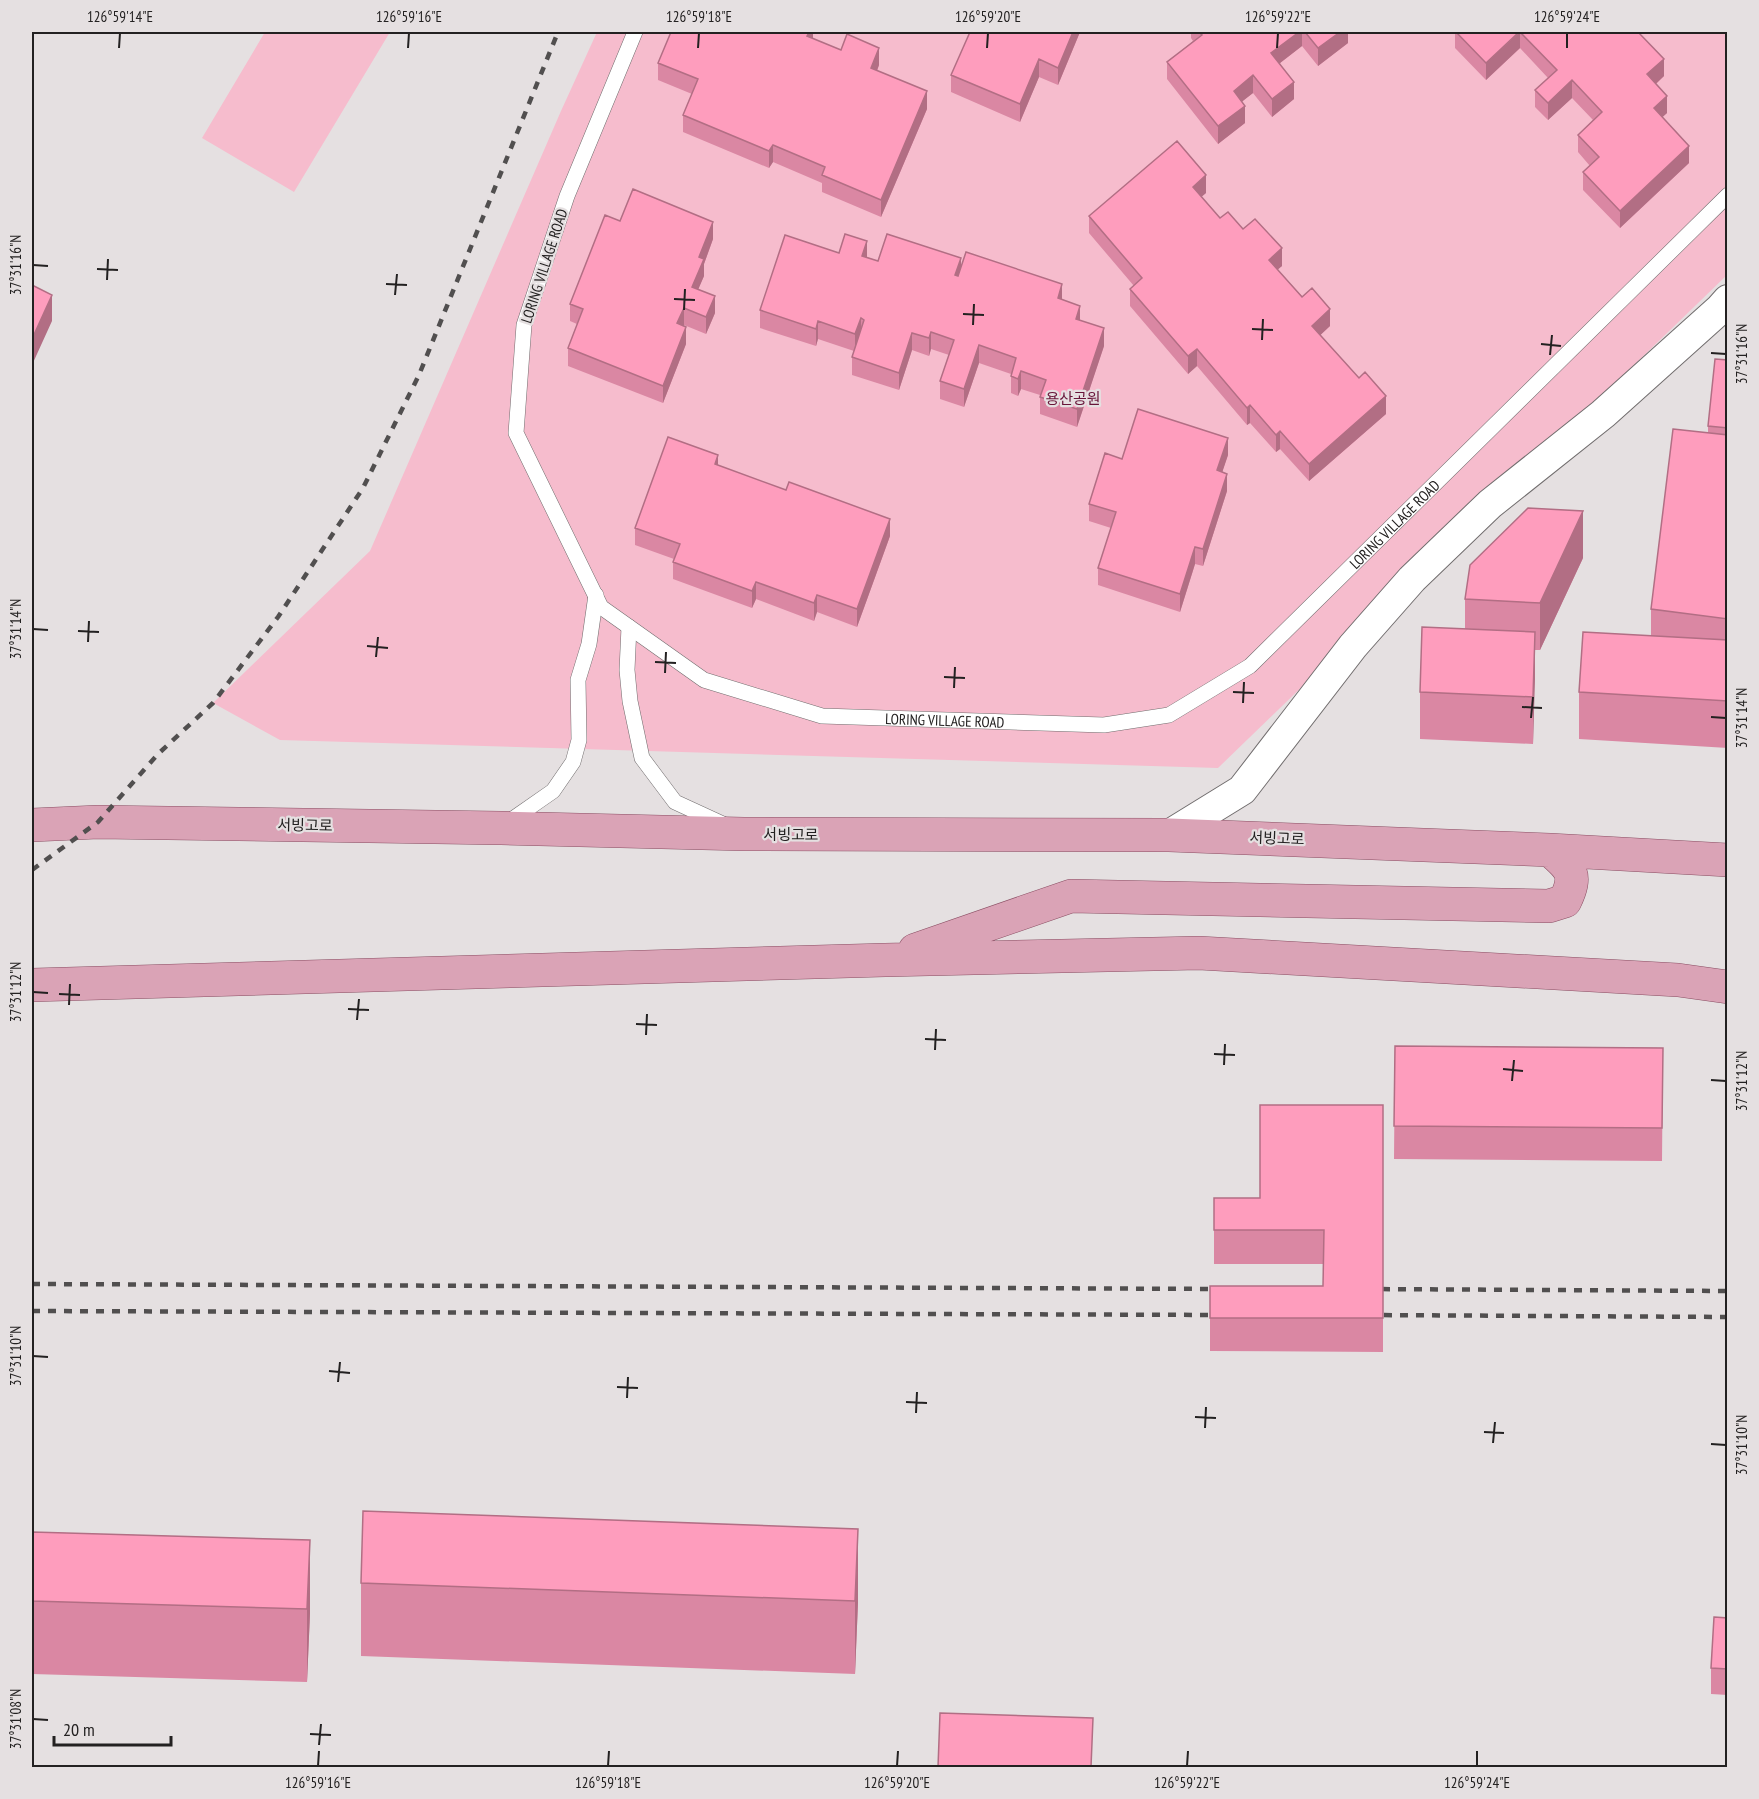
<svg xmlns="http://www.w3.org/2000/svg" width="1759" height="1799" font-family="'PT Sans Narrow','Noto Sans KR',sans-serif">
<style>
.green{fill:#f6bccd}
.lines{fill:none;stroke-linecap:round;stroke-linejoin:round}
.lane-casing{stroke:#716d6e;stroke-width:16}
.street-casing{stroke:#716d6e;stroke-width:32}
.primary-casing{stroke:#8a4e63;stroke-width:34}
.lane{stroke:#fff;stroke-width:15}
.street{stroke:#fff;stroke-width:30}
.primary{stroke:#daa3b6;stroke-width:33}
.rail{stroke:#514f4f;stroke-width:4.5;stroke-dasharray:8 8;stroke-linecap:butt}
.wall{fill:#da87a3}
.shaded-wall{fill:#b26e84}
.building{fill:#fe9dbd;stroke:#b26e84;stroke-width:1.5}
.ticks{fill:none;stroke:#232121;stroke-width:2}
.labels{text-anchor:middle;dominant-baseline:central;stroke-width:4.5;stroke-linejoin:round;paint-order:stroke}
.street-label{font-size:15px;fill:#232121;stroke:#e5e0e1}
.park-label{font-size:15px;fill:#681439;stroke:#e5e0e1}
.neatline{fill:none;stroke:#232121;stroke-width:2}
.ticks-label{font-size:15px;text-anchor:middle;fill:#232121}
</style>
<rect width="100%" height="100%" fill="#e5e0e1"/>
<path class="green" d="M265 32H390L294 192 202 138Z
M597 32H1727V275L1218 768 280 740 213 703 370 551 561 111Z"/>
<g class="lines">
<g class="lane-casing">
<g id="lane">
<path id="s1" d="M635 32 567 196 524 325 516 433 601 607 704 680 822 716 1104 725 1169 715 1250 666 1728 195"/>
<path d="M629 627 627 670 630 701 642 758 675 802 725 825"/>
<path d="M507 823 553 791 573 762 579 740 578 680 589 644 596 595"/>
</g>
</g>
<g class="street-casing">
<path id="street" d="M1169 835 1242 790 1353 646 1412 579 1490 504 1603 414 1720 309 1728 300"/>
</g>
<g class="primary-casing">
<path id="primary" d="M32 825 98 822 501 828 744 834 1169 835 1550 850 1728 860
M915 950 1071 896 1549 906 1565 901C1578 874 1571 868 1550 850
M32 985 885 960 1199 953 1678 980 1728 987"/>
</g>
<use href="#lane" class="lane"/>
<use href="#street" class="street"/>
<use href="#primary" class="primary"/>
<path class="rail" d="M32 870 98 822 158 754 213 703 278 617 363 488 419 375 558 32
M32 1284 1225 1289
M1366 1289 1728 1291
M32 1311 1227 1315
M1368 1315 1728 1317"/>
</g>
<path class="wall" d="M813 32V39L879 65 877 71 927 109 881 217 822 192V183L773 162 769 168 683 132V115L692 94 658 80V63Z
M970 32H1080L1058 85 1039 77 1020 122 951 92V75Z
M1191 32H1348V43L1318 66 1302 46 1280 63 1294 99 1272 117 1253 93 1242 101 1245 123 1218 144 1167 79V62L1193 41 1191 38Z
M1455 32H1638L1664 76 1656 84 1667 113 1662 117 1689 163 1620 228 1583 190V172L1590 166 1578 152V135L1593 120 1572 98 1548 120 1535 107V90L1548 78 1520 48 1486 80 1455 48Z
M1206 193 1201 197 1220 218 1243 229 1282 266 1277 269 1330 326 1320 335 1386 414 1309 481 1280 449 1276 452 1250 423 1247 425 1197 366 1188 374 1130 306V289L1134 286 1089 233V216Z
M620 221 713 239 704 264V276L698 289 715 313 706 334 684 325 686 344 663 403 568 366V348L577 324 570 321V304Z
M839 253 867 257 878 261 961 268 1062 299 1080 321 1104 346 1077 427 1040 414V395L1021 389 1018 396 1011 393V374L979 363 964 407 940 399V381L949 355 931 349 929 356 912 350 899 390 852 375V357L854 351 818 339 816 346 760 328V310Z
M1728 360V748L1579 739V692L1651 636V609L1708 433V426Z
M1228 455 1222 472 1227 491 1203 566 1195 564 1180 612 1098 585V568L1111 528 1089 521V504L1122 459Z
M718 466 890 536 857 627 817 612 814 621 756 599 752 608 673 579V562L674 559 635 545V528Z
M1583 558 1540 650H1535L1533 744 1420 739V692L1465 629V599Z
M1395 1046 1663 1048 1662 1161 1394 1159Z
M1383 1105V1352L1210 1351V1318L1323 1286V1264H1214V1198H1260Z
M858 1529V1602L855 1674 361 1656V1583Z
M32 1532 310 1540V1613L307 1682 32 1674Z
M1728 1618V1695L1711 1694V1668Z"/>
<path class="shaded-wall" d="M809 32H813V39L807 36Z
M1073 32H1080L1058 85V68Z
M1299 32H1302V46L1271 70V53Z
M1340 32H1348V43L1318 66V48Z
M1520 32V48L1486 80V63Z
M879 48V65L871 86V68Z
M1039 59V77L1020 122V104Z
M1664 59V76L1647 92V74Z
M1253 75V93L1234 108V91Z
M1572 80V98L1548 120V103Z
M1294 82V99L1272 117V99Z
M927 91V109L881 217V200Z
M1667 96V113L1654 125V108Z
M1245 106V123L1218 144V126Z
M773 145V162L769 168V151Z
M1689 146V163L1620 228V211Z
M1206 175V193L1193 204V187Z
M713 222V239L704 264V276L692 304V287L699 257Z
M867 241V258L862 256Z
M1282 248V266L1269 277V260Z
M961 258V276L955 275Z
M1062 284V302L1058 298Z
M52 295V321L32 365V339Z
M715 296V313L706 334V317Z
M1080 306V323L1076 319Z
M684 308V325L677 341V323Z
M1330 309V326L1312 343V326Z
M861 318V336L855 351V334Z
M818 321V339L816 346V329Z
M686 327V344L663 403V386Z
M1104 328V346L1077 427V409Z
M931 332V349L929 356V338Z
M912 333V350L899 390V373Z
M979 345V363L964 407V389Z
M1197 349V366L1188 374V356Z
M1021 371V389L1018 396V379Z
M1386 396V414L1309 481V464Z
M1250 405V423L1247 425V408Z
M1280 431V449L1276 452V435Z
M1228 438V455L1217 488V470Z
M718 455V472L715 464Z
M1227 474V491L1203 566V549Z
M1583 511V558L1540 650V603Z
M890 519V536L857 627V609Z
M1195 547V564L1180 612V594Z
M756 582V599L752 608V591Z
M817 595V612L814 621V603Z
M1535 632V679L1533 744V697Z
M858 1529V1602L855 1674V1601Z
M310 1540V1613L307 1682V1609Z"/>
<path class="building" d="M671 32H809L807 36 841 50 847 34 879 48 871 68 927 91 881 200 822 175 825 167 773 145 769 151 683 115 698 79 658 63Z
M970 32H1073L1058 68 1039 59 1020 104 951 75Z
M1199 32H1299L1271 53 1294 82 1272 99 1253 75 1234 91 1245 106 1218 126 1167 62 1202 35Z
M1305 32H1340L1318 48Z
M1456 32H1519L1486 63Z
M1520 32H1638L1664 59 1647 74 1667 96 1654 108 1689 146 1620 211 1583 172 1599 157 1578 135 1602 112 1572 80 1548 103 1535 90 1557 70Z
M1177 141 1206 175 1193 187 1220 218 1228 212 1243 229 1255 219 1282 248 1269 260 1302 297 1312 288 1330 309 1312 326 1359 378 1365 372 1386 396 1309 464 1280 431 1276 435 1250 405 1247 408 1197 349 1188 356 1130 289 1142 278 1089 216Z
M633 189 713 222 699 257 704 259 692 287 715 296 706 317 684 308 677 323 686 327 663 386 568 348 583 309 570 304 605 215 620 221Z
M845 234 867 241 862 256 878 261 887 234 961 258 955 275 958 276 966 252 1062 284 1058 298 1080 306 1076 319 1104 328 1077 409 1040 397 1046 380 1021 371 1018 379 1011 376 1016 358 979 345 964 389 940 381 954 340 931 332 929 338 912 333 899 373 852 357 864 320 861 318 855 334 818 321 816 329 760 310 785 235 839 253Z
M32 285 52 295 32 339Z
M1715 359 1728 360V428L1708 426Z
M1138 409 1228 438 1217 470 1227 474 1203 549 1195 547 1180 594 1098 568 1116 512 1089 504 1105 453 1122 459Z
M1673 429 1728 435V619L1651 609Z
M668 437 718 455 715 464 786 490 789 482 890 519 857 609 817 595 814 603 756 582 752 591 673 562 680 544 635 528Z
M1528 508 1583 511 1540 603 1465 599 1470 565Z
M1422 627 1535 632 1533 697 1420 692Z
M1583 632 1728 640V701L1579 692Z
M1395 1046 1663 1048 1662 1128 1394 1126Z
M1260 1105H1383V1318H1210V1286H1323L1324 1230H1214V1198H1260Z
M363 1511 858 1529 855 1601 361 1583Z
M32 1532 310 1540 307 1609 32 1601Z
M1714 1617 1728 1618V1669L1711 1668Z
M940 1713 1093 1718 1091 1767H938Z"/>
<path class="ticks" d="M119 48 120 33M408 48 409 33M698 48 699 33M987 48 988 33M1277 48 1278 33M1567 48V33M33 265 48 266M97 269 118 270M107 280 108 259M386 284 407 285M395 295 397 274M674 299 695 300M684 310 685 289M963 314 984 315M973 325 974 304M1252 329 1273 330M1262 340 1263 319M1541 344 1561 346M1711 353 1726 354M1550 355 1552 335M33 629 48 630M78 631 99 632M88 642 89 621M367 646 388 648M376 657 378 637M655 662 676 663M665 673 666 652M944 677 965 678M954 688 955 667M1233 692 1254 693M1243 703 1244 682M1522 707 1542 708M1711 717 1726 718M1531 718 1533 697M33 992 48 993M59 994 80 995M69 1005 70 984M348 1009 369 1010M357 1020 359 999M636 1024 657 1025M646 1035 647 1014M925 1039 946 1040M935 1050 936 1029M1214 1054 1235 1055M1224 1065 1225 1044M1503 1069 1523 1071M1711 1080 1726 1081M1512 1081 1514 1060M33 1356 48 1357M329 1371 350 1373M338 1382 340 1362M617 1387 638 1388M627 1398 628 1377M906 1402 927 1403M916 1413 917 1392M1195 1417 1216 1418M1205 1428 1206 1407M1484 1432 1504 1433M1493 1443 1495 1422M1711 1444 1726 1445M33 1719 48 1720M310 1734 331 1735M319 1745 321 1724M318 1766 319 1751M608 1766 609 1751M897 1766 898 1751M1187 1766 1188 1751M1477 1766V1751"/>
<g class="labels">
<g class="street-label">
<text transform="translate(544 266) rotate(-72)">LORING VILLAGE ROAD</text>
<text stroke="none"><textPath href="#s1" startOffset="1510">LORING VILLAGE ROAD</textPath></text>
<text stroke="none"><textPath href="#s1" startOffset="988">LORING VILLAGE ROAD</textPath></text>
<text transform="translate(305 825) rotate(1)">서빙고로</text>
<text x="791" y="834">서빙고로</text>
<text transform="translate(1277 838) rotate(2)">서빙고로</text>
</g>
<g class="park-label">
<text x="1073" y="398">용산공원</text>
</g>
</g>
<rect width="1759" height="1799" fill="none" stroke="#e5e0e1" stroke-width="66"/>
<path d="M54 1736v9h117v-9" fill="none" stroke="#232121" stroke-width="3"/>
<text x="63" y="1736" font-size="18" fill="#232121" stroke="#e5e0e1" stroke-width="4.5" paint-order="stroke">20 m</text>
<rect x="33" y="33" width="1693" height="1733" class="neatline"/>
<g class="ticks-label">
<text x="120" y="22">126°59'14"E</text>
<text x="409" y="22">126°59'16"E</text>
<text x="699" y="22">126°59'18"E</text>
<text x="988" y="22">126°59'20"E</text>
<text x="1278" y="22">126°59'22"E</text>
<text x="1567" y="22">126°59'24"E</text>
<text transform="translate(16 265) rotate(-90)" y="5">37°31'16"N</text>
<text transform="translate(1742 354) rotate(-90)" y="5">37°31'16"N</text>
<text transform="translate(16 629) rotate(-90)" y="5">37°31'14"N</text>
<text transform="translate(1742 718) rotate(-90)" y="5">37°31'14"N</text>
<text transform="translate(16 992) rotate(-90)" y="5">37°31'12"N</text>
<text transform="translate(1742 1081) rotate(-90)" y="5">37°31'12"N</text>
<text transform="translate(16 1356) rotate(-90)" y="5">37°31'10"N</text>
<text transform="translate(1742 1445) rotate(-90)" y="5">37°31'10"N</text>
<text transform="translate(16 1719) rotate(-90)" y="5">37°31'08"N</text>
<text x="318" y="1788">126°59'16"E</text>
<text x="608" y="1788">126°59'18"E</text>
<text x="897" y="1788">126°59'20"E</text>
<text x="1187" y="1788">126°59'22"E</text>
<text x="1477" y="1788">126°59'24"E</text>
</g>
</svg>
